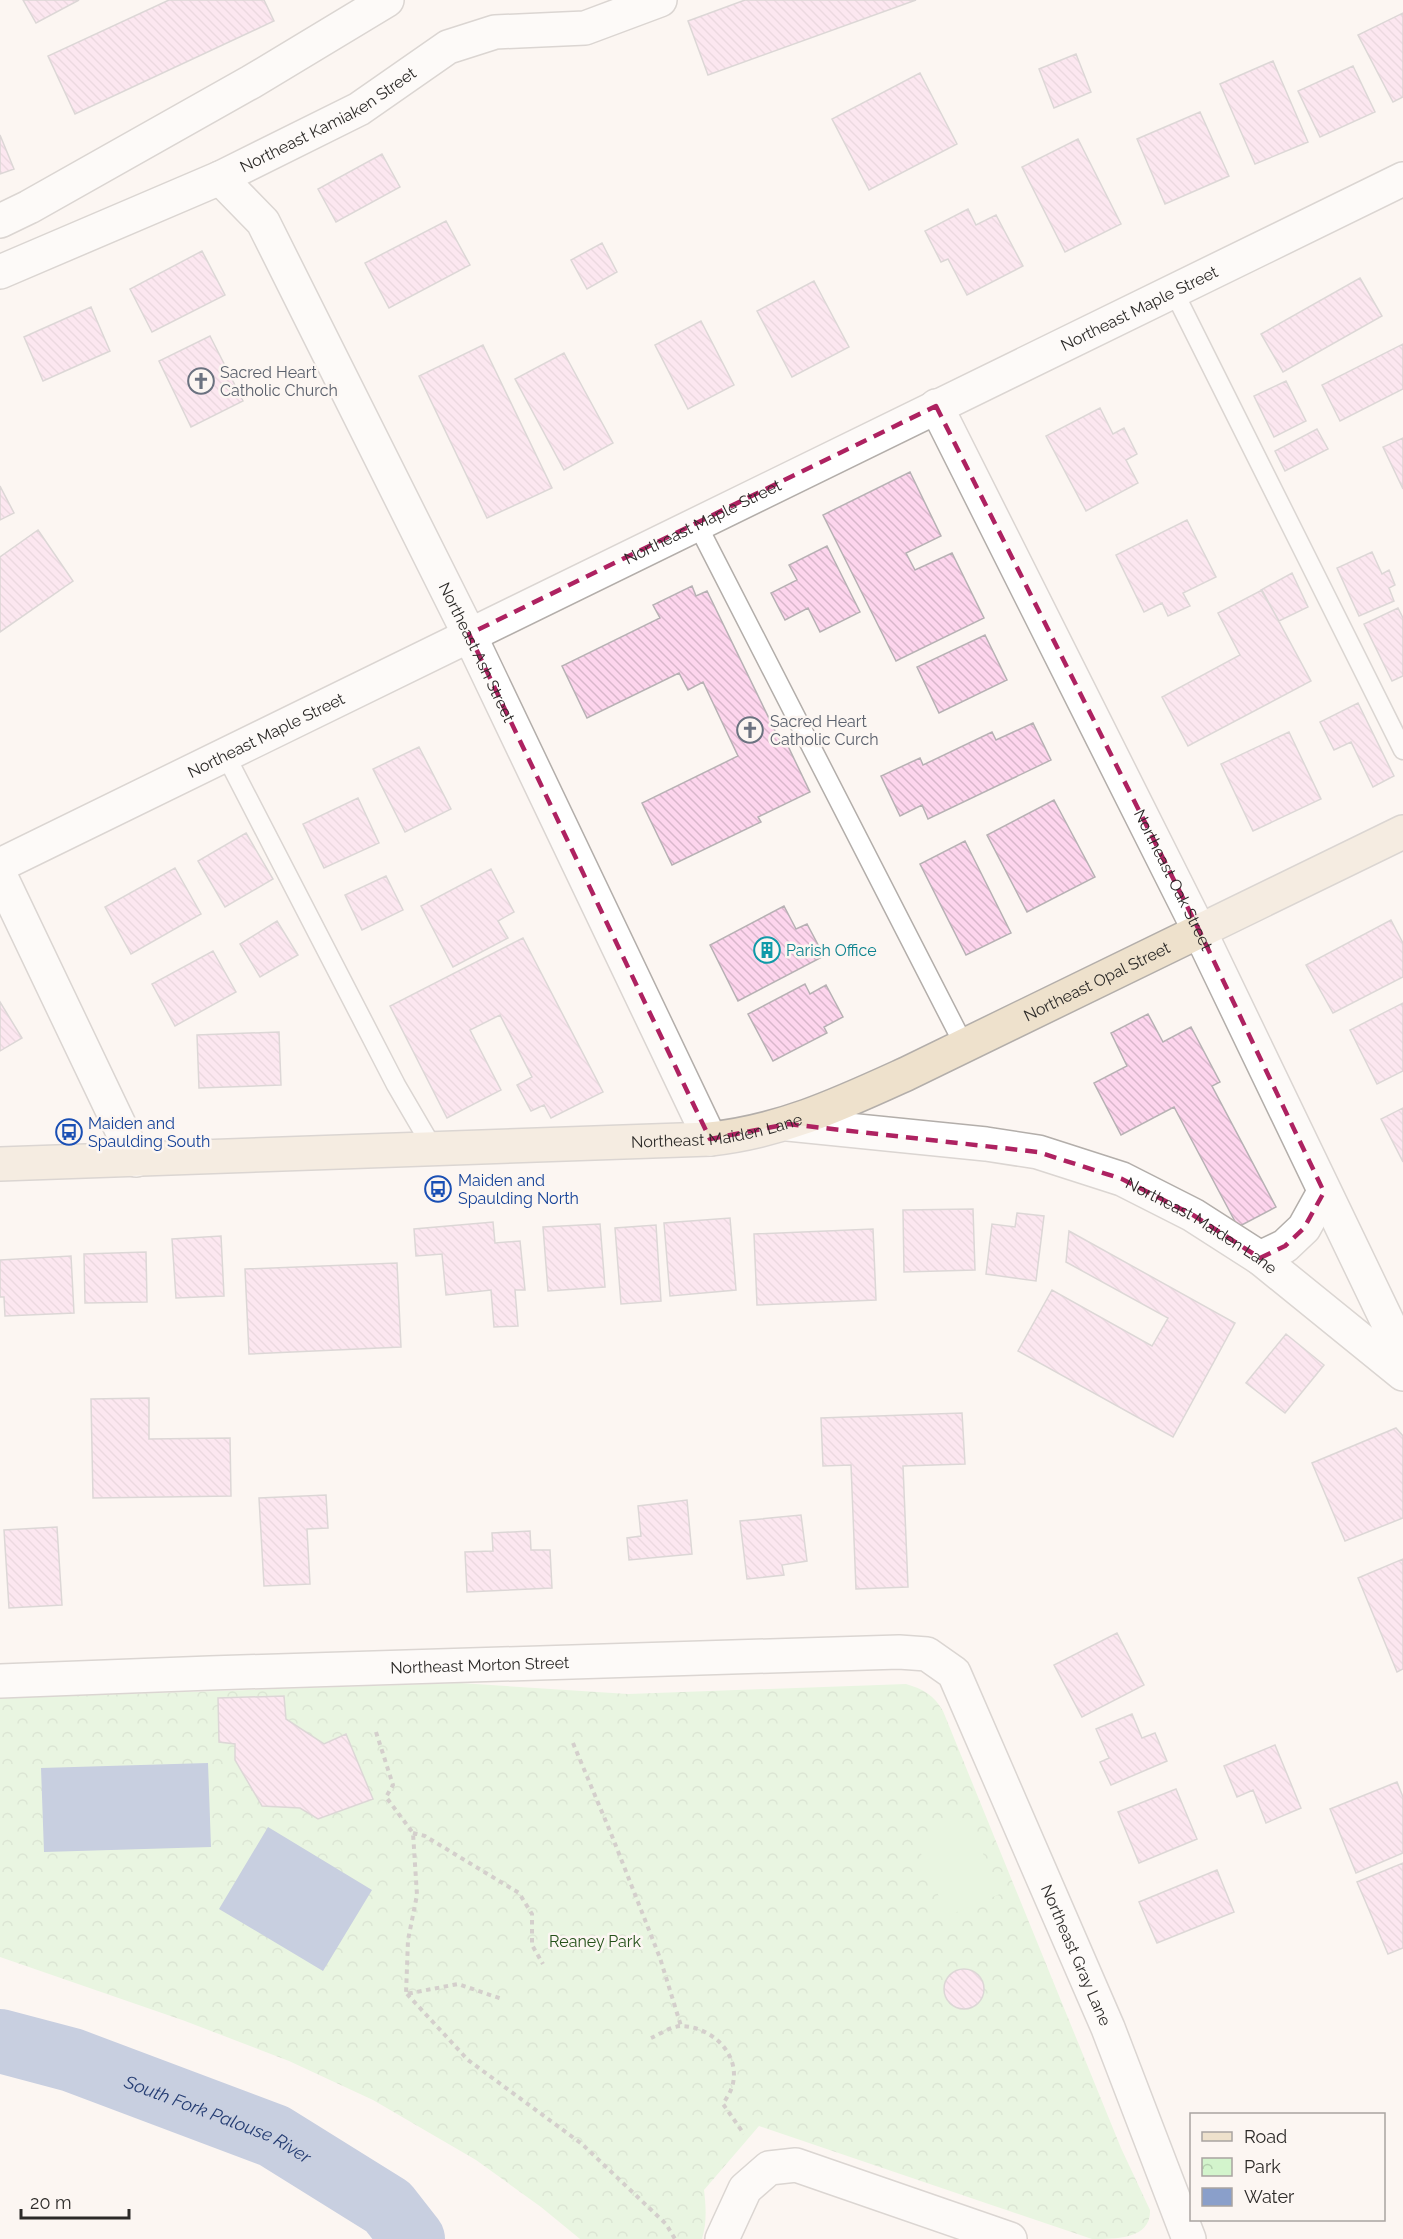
<svg xmlns="http://www.w3.org/2000/svg" width="1403" height="2239" font-family="Raleway,sans-serif">
<style>
.park{fill:url(#park-crowns)}
.pitch{fill:#d3f4cc}
.water{fill:#8a9fca}
.lines{fill:none;stroke-linecap:round;stroke-linejoin:round}
.river{stroke:#8a9fca;stroke-width:64}
.building{fill:url(#building-back-hatch);stroke:#b7b1b4;stroke-width:1.5}
.lane-casing{stroke:#b3aeaa;stroke-width:21}
.street-casing{stroke:#b3aeaa;stroke-width:36}
.secondary-casing{stroke:#b3aeaa;stroke-width:36}
.path{stroke:#a4a09d;stroke-width:4;stroke-dasharray:4.5 4.5;stroke-linecap:butt}
.lane{stroke:#fff;stroke-width:18}
.street{stroke:#fff;stroke-width:33}
.secondary{stroke:#eee1cc;stroke-width:33}
.marked{fill:none;stroke:#ae2261;stroke-width:4.5;stroke-dasharray:12 8;stroke-linejoin:round}
.labels{text-anchor:middle;dominant-baseline:central;stroke-width:5;stroke-linejoin:round;paint-order:stroke}
.street-label{font-size:16px;fill:#2c2a28;stroke:#fcf6f2}
.worship-label{font-size:16px;fill:#5b616d;stroke:#fcf6f2;text-anchor:start}
.culture-label{font-size:16px;fill:#0d838f;stroke:#fcf6f2;text-anchor:start}
.transit-label{font-size:16px;fill:#164399;stroke:#fcf6f2;text-anchor:start}
.park-label{font-size:16px;fill:#25511a;stroke:#fcf6f2}
.water-label{font-size:18px;font-style:italic;fill:#253d73;stroke:#fcf6f2}
</style>
<defs>
<pattern id="park-crowns" width="20" height="18" patternUnits="userSpaceOnUse" patternTransform="scale(1.5)"><rect width="20" height="18" fill="#d3f4cc"/><path d="M2 6a3 3 0 1 1 6 0M12 15a3 3 0 1 1 6 0" fill="none" stroke="#b5d1af"/></pattern>
<pattern id="building-back-hatch" width="6" height="6" patternUnits="userSpaceOnUse" patternTransform="scale(1.5)"><rect width="6" height="6" fill="#fdd5ed"/><path d="M-1 5l2 2M0 0l6 6M5-1l2 2" fill="none" stroke="#d9b7cb"/></pattern>
</defs>
<rect width="100%" height="100%" fill="#fcf6f2"/>
<path class="park" d="M460 1683 628 1694 906 1684C923 1689 934 1695 943 1711L1121 2148 1150 2210C1151 2239 1117 2239 1092 2239L759 2126 704 2190C706 2207 707 2222 702 2239H580L541 2207 476 2160 373 2100 289 2061 185 2021 0 1957V1698Z"/>
<path class="pitch" d="M968 1818 1000 1894 947 1916 915 1839Z"/>
<path class="water" d="M208 1763 211 1847 44 1852 41 1768Z
M268 1827 372 1890 323 1971 219 1909Z"/>
<g class="lines">
<path class="river" id="s1" d="M0 2041 72 2060 274 2136 388 2207 413 2239"/>
</g>
<path class="building" d="M23 0H79L36 23Z
M169 0H264L274 21 75 114 48 56Z
M745 0H916L708 75 688 21Z
M1403 13V97L1393 102 1358 35Z
M1076 54 1091 92 1054 108 1039 69Z
M1273 61 1308 142 1255 164 1220 84Z
M1353 66 1375 112 1320 137 1298 91Z
M920 73 957 144 869 190 832 119Z
M1200 112 1229 176 1165 204 1137 139Z
M0 135 14 169 0 174Z
M1078 139 1121 224 1065 252 1022 167Z
M382 154 400 187 336 222 318 189Z
M968 209 976 225 996 215 1023 266 967 295 948 259 941 262 925 231Z
M446 221 470 265 389 308 365 263Z
M602 243 617 272 587 289 571 260Z
M202 251 225 295 152 332 130 289Z
M1360 278 1382 316 1283 372 1261 334Z
M814 281 849 347 792 377 757 311Z
M91 307 110 351 43 381 24 337Z
M701 321 734 385 688 409 655 345Z
M210 336 243 401 191 427 159 361Z
M1403 344V389L1340 421 1322 385Z
M483 345 552 488 487 518 419 376Z
M564 353 613 443 564 470 515 379Z
M1286 381 1306 421 1274 437 1254 396Z
M1100 408 1113 434 1124 428 1137 454 1126 460 1138 483 1086 511 1046 436Z
M1317 429 1328 449 1285 471 1275 451Z
M1403 438V489L1383 447Z
M910 472 941 536 906 553 915 570 952 553 984 618 896 661 823 515Z
M0 486 14 513 0 520Z
M1187 520 1216 577 1183 593 1190 606 1168 616 1162 603 1144 612 1116 555Z
M38 530 73 581 0 632V557Z
M827 546 860 612 820 632 808 608 785 620 771 593 797 580 789 565Z
M1372 552 1382 574 1389 570 1395 585 1389 588 1394 601 1359 616 1337 568Z
M1292 573 1308 607 1279 621 1261 590Z
M692 586 696 596 707 591 782 745 786 742 810 792 758 817 761 822 672 865 642 803 738 756 703 682 688 690 679 673 587 718 562 666 660 618 653 605Z
M1262 590 1311 681 1188 746 1162 697 1240 655 1218 613Z
M1398 608 1403 618V676L1392 681 1364 624Z
M985 635 1007 680 939 713 917 667Z
M1358 703 1394 776 1373 787 1351 742 1334 750 1320 722Z
M1033 723 1051 760 928 819 922 805 900 816 881 776 920 758 923 765 992 732 996 740Z
M1289 732 1321 799 1253 831 1221 764Z
M419 747 451 809 405 832 373 769Z
M358 798 379 843 324 868 303 824Z
M1054 800 1095 877 1027 912 987 835Z
M246 833 273 879 225 907 198 861Z
M965 841 1011 933 966 955 920 864Z
M175 868 201 914 131 954 105 907Z
M491 869 514 912 498 921 508 938 453 967 421 906Z
M386 876 403 910 362 930 345 895Z
M784 906 796 929 807 924 824 956 738 1001 710 945Z
M1391 920 1403 943V977L1333 1013 1306 965Z
M277 921 298 955 260 977 240 944Z
M523 938 603 1092 551 1118 544 1105 531 1111 517 1085 532 1077 500 1015 470 1030 501 1090 447 1118 390 1006Z
M213 951 236 992 175 1026 152 984Z
M805 984 810 994 826 985 843 1017 824 1027 827 1033 773 1061 748 1014Z
M0 1002 22 1038 0 1051Z
M1403 1003V1071L1377 1084 1350 1030Z
M1148 1014 1163 1042 1191 1027 1220 1082 1212 1086 1276 1207 1238 1227 1174 1107 1121 1135 1094 1083 1127 1066 1111 1033Z
M279 1032 281 1085 199 1088 197 1035Z
M1403 1108V1162L1381 1119Z
M973 1209 975 1270 904 1272 903 1210Z
M1017 1213 1044 1216 1036 1281 986 1274 992 1224 1015 1227Z
M730 1218 736 1290 670 1296 664 1223Z
M493 1222 495 1243 520 1241 525 1290H515L518 1326 494 1327 491 1290 446 1295 442 1254 416 1256 414 1229Z
M600 1224 605 1287 548 1291 543 1227Z
M656 1225 661 1301 621 1304 615 1228Z
M873 1229 876 1300 757 1305 754 1234Z
M1069 1231 1235 1323 1173 1437 1018 1351 1052 1290 1152 1346 1168 1318 1066 1262Z
M221 1236 224 1296 176 1298 172 1239Z
M146 1252 147 1302 85 1303 84 1254Z
M71 1256 74 1313 5 1316 4 1297H0V1260Z
M397 1263 401 1347 249 1354 245 1269Z
M1286 1334 1324 1365 1285 1413 1246 1383Z
M149 1398V1439L230 1438 231 1496 93 1498 91 1399Z
M962 1413 965 1464 903 1466 908 1587 856 1589 851 1465 823 1466 821 1418Z
M1396 1428 1403 1436V1518L1345 1541 1312 1463Z
M326 1495 328 1528 307 1529 310 1584 264 1586 259 1498Z
M687 1500 692 1554 629 1560 627 1538 641 1536 638 1506Z
M801 1515 807 1561 782 1565 784 1575 747 1579 740 1521Z
M57 1527 62 1605 9 1608 4 1530Z
M530 1531 531 1550H550L552 1588 467 1592 465 1552 493 1551 492 1533Z
M1403 1559V1669L1397 1672 1358 1578Z
M1117 1633 1144 1685 1082 1717 1054 1665Z
M284 1696 286 1719 324 1744 346 1734 373 1799 318 1819 300 1808 262 1806 235 1760V1744L219 1742 218 1698Z
M1132 1714 1142 1738 1155 1733 1167 1761 1111 1785 1100 1762 1109 1758 1096 1729Z
M1275 1745 1301 1808 1266 1823 1253 1790 1237 1797 1224 1766Z
M1397 1782 1403 1797V1853L1356 1873 1330 1809Z
M1176 1789 1197 1839 1139 1863 1118 1812Z
M1403 1863V1948L1388 1954 1357 1882Z
M1217 1870 1234 1912 1157 1943 1139 1902Z
M944 1989a20 20 0 1 1 40 0a20 20 0 1 1-40 0Z"/>
<g class="lines">
<g class="lane-casing">
<path id="lane" d="M1173 290 1403 750
M697 524 964 1045
M226 756 396 1085 434 1150"/>
</g>
<g class="street-casing">
<g id="street">
<path id="s2" d="M220 178 263 222 469 634 710 1139"/>
<path d="M0 221 29 207 251 82 387 0"/>
<path id="s3" d="M0 272 220 178 359 109 448 47 495 32 585 28 660 0"/>
<path id="s4" d="M936 406 1200 932 1403 1354"/>
<path id="s5" d="M0 865 1403 179"/>
<path d="M0 875 136 1160"/>
<path id="s6" d="M788 1124 986 1144 1038 1152 1122 1179 1193 1215 1260 1258 1403 1374"/>
<path d="M1260 1258 1285 1246 1304 1228 1324 1192"/>
<path id="s7" d="M0 1681 210 1673 899 1652 927 1654 954 1673 1108 2028 1189 2239"/>
<path d="M722 2239 745 2189 769 2168 796 2165 1010 2239"/>
</g>
</g>
<g class="secondary-casing">
<g id="secondary">
<path id="s8" d="M0 1164 710 1139C783 1131 840 1104 906 1074L1403 832"/>
</g>
</g>
<path class="path" d="M376 1732 393 1785 386 1797 413 1833 417 1895 408 1940 406 1994 458 1984 502 1999
M573 1743 612 1836 660 1958 681 2026
M413 1833 425 1836 519 1893 532 1914V1945L543 1964
M407 1994 468 2060 582 2144 666 2224 675 2239
M651 2038C660 2034 671 2026 682 2026 712 2027 742 2055 732 2087 730 2093 726 2099 723 2104L744 2134"/>
<use href="#lane" class="lane"/>
<use href="#street" class="street"/>
<use href="#secondary" class="secondary"/>
</g>
<path d="M0 0H1403V2239H0ZM936 406 1200 932 1324 1192 1304 1228 1285 1246 1260 1258 1193 1215 1122 1179 1038 1152 788 1124 710 1139 469 634Z" fill="#fcf6f2" fill-opacity=".55" fill-rule="evenodd"/>
<path class="marked" d="M936 406 1200 932 1324 1192 1304 1228 1285 1246 1260 1258 1193 1215 1122 1179 1038 1152 788 1124 710 1139 469 634Z"/>
<defs>
<g id="church-ring" transform="scale(1.35)"><circle r="9.5" fill="#fcf6f2" stroke="#6b7280" stroke-width="1.5"/><path d="M-1.2-6h2.4v3.5h3.3v2.4h-3.3V6h-2.4V-.1h-3.3v-2.4h3.3Z" fill="#6b7280"/></g>
<g id="building-ring" transform="scale(1.35)"><circle r="9.5" fill="#fcf6f2" stroke="#0f9aa8" stroke-width="1.5"/><path d="M-4-6H4V6H1V3H-1V6H-4ZM-2.5-4.3h1.7v1.8h-1.7ZM.8-4.3h1.7v1.8H.8ZM-2.5-1h1.7V.8h-1.7ZM.8-1h1.7V.8H.8Z" fill="#0f9aa8"/></g>
<g id="bus-ring" transform="scale(1.35)"><circle r="9.5" fill="#fcf6f2" stroke="#1a4fb4" stroke-width="1.5"/><path d="M-5-6H5V4H4V6H2V4H-2V6H-4V4H-5ZM-3.5-4V0h7V-4ZM-3.5 1.2v1.5H-2V1.2ZM2 1.2v1.5H3.5V1.2Z" fill="#1a4fb4"/></g>
</defs>
<g fill-rule="evenodd">
<use href="#church-ring" x="201" y="381"/>
<use href="#church-ring" x="750" y="730"/>
<use href="#building-ring" x="767" y="950"/>
<use href="#bus-ring" x="69" y="1132"/>
<use href="#bus-ring" x="438" y="1189"/>
</g>
<g class="labels">
<g class="street-label">
<text stroke="none"><textPath href="#s3" startOffset="362">Northeast Kamiaken Street</textPath></text>
<text stroke="none"><textPath href="#s5" startOffset="1268">Northeast Maple Street</textPath></text>
<text stroke="none"><textPath href="#s5" startOffset="782">Northeast Maple Street</textPath></text>
<text stroke="none"><textPath href="#s2" startOffset="542">Northeast Ash Street</textPath></text>
<text stroke="none"><textPath href="#s5" startOffset="296">Northeast Maple Street</textPath></text>
<text stroke="none"><textPath href="#s4" startOffset="530">Northeast Oak Street</textPath></text>
<text stroke="none"><textPath href="#s8" startOffset="1130">Northeast Opal Street</textPath></text>
<text stroke="none"><textPath href="#s8" startOffset="718">Northeast Maiden Lane</textPath></text>
<text stroke="none"><textPath href="#s6" startOffset="432">Northeast Maiden Lane</textPath></text>
<text stroke="none"><textPath href="#s7" startOffset="480">Northeast Morton Street</textPath></text>
<text stroke="none"><textPath href="#s7" startOffset="1268">Northeast Gray Lane</textPath></text>
</g>
<g class="worship-label">
<text x="220" y="372">Sacred Heart<tspan x="220" dy="18">Catholic Church</tspan></text>
<text x="770" y="721">Sacred Heart<tspan x="770" dy="18">Catholic Curch</tspan></text>
</g>
<g class="culture-label">
<text x="786" y="950">Parish Office</text>
</g>
<g class="transit-label">
<text x="88" y="1123">Maiden and<tspan x="88" dy="18">Spaulding South</tspan></text>
<text x="458" y="1180">Maiden and<tspan x="458" dy="18">Spaulding North</tspan></text>
</g>
<g class="park-label">
<text x="595" y="1941">Reaney Park</text>
</g>
<g class="water-label">
<text stroke="none"><textPath href="#s1" startOffset="232">South Fork Palouse River</textPath></text>
</g>
</g>
<rect x="1190" y="2113" width="195" height="108" fill="#fcf6f2" stroke="#a9a4a1" stroke-width="1.5"/>
<rect x="1202" y="2132" width="30" height="9" fill="#eee1cc" stroke="#a9a4a1" stroke-width="1.5"/>
<text x="1244" y="2143" font-size="18" fill="#2c2a28">Road</text>
<rect x="1202" y="2158" width="30" height="18" fill="url(#park-crowns)" stroke="#a9a4a1" stroke-width="1.5"/>
<text x="1244" y="2173" font-size="18" fill="#2c2a28">Park</text>
<rect x="1202" y="2188" width="30" height="18" fill="#8a9fca" stroke="#a9a4a1" stroke-width="1.5"/>
<text x="1244" y="2203" font-size="18" fill="#2c2a28">Water</text>
<path d="M21 2209v9h108v-9" fill="none" stroke="#2c2a28" stroke-width="3"/>
<text x="30" y="2209" font-size="18" fill="#2c2a28" stroke="#fcf6f2" stroke-width="4.5" paint-order="stroke">20 m</text>
</svg>
